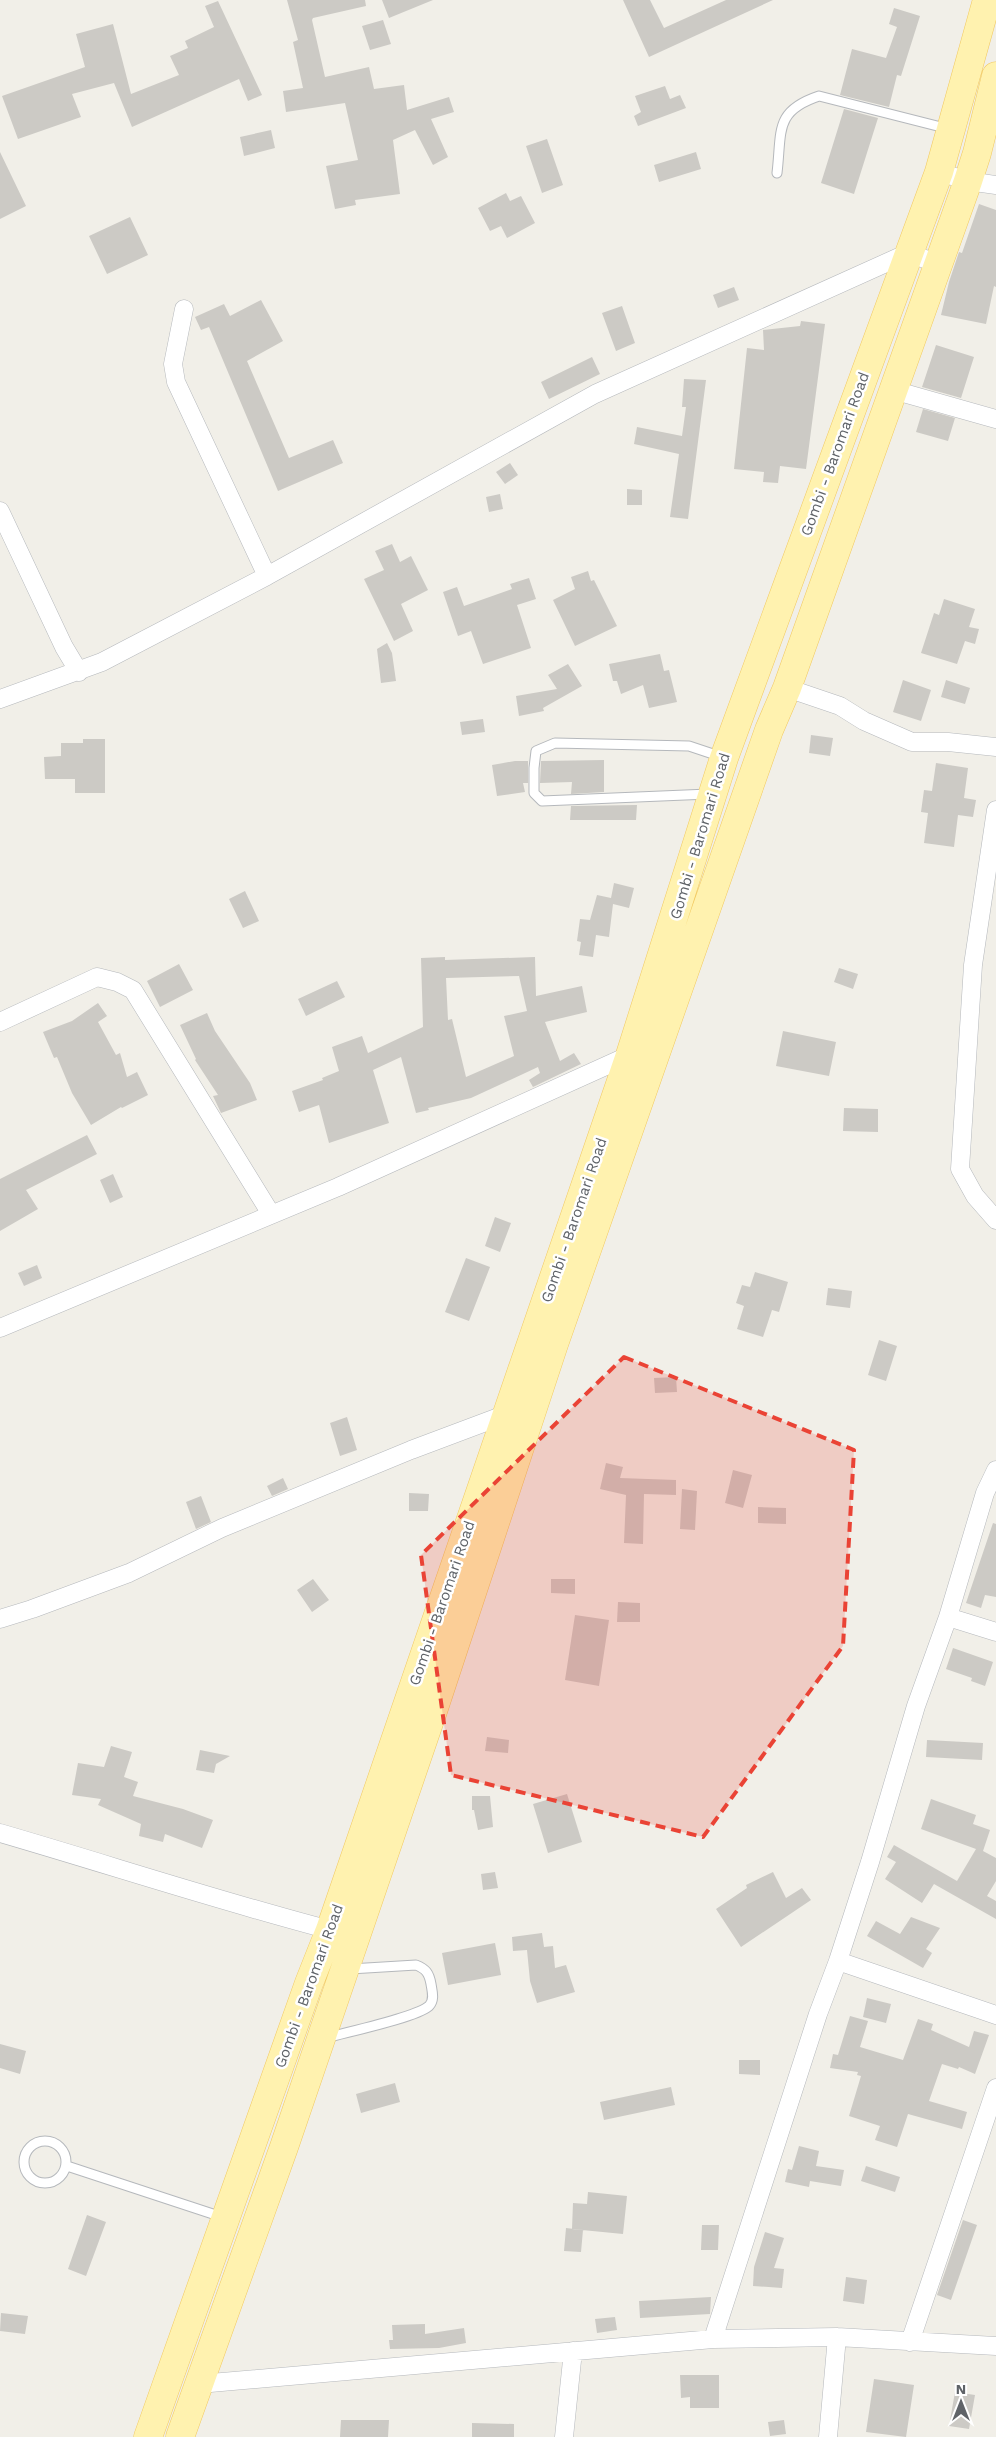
<svg xmlns="http://www.w3.org/2000/svg" width="996" height="2437" font-family="'Work Sans',sans-serif">
<style>
.building{fill:#cccac5;fill-rule:evenodd}
.lines{fill:none;stroke-linecap:round;stroke-linejoin:round}
.lane-casing{stroke:#b5b8bc;stroke-width:11}
.street-casing{stroke:#b5b8bc;stroke-width:19}
.primary-casing{stroke:#f2c960;stroke-width:29}
.lane{stroke:#fff;stroke-width:9}
.street{stroke:#fff;stroke-width:18}
.primary{stroke:#fff2af;stroke-width:28}
.marked{fill:#ea4335;fill-opacity:0.2;stroke:#ea4335;stroke-width:4;stroke-dasharray:10 6;stroke-linejoin:round}
.labels{text-anchor:middle;dominant-baseline:central;stroke-width:5;stroke-linejoin:round;paint-order:stroke}
.street-label{font-size:15px;fill:#5f6368;stroke:#fff}
</style>
<rect width="100%" height="100%" fill="#f1efe8"/>
<path class="building" d="M287 0H365L366 6 313 18 312 20 325 77 369 67 374 89 404 85 407 110 449 97 454 112 431 119 448 157 433 165 415 130 393 140 400 194 355 200 356 205 335 209 326 166 358 160 345 103 286 112 283 91 303 88 293 42 298 40Z
M382 0H433L389 18Z
M623 0H650L664 28 726 0H773L649 57Z
M218 1 262 95 248 101 239 79 132 127 114 83 72 94 81 117 18 139 2 96 85 67 76 34 113 24 131 94 179 75 170 56 188 48 185 41 214 27 205 6Z
M894 8 920 16 901 76 897 75 889 107 840 95 852 49 886 58 897 27 889 24Z
M383 20 391 44 370 50 362 26Z
M665 86 670 99 680 95 686 108 638 126 634 116 641 112 635 96Z
M844 109 878 118 854 194 821 183Z
M271 130 275 148 244 156 240 137Z
M547 139 563 185 542 193 526 146Z
M0 152 26 206 0 219Z
M696 152 701 169 659 182 654 165Z
M506 193 510 201 521 196 535 223 507 238 501 226 490 231 478 208Z
M979 204 996 210V287L994 286 986 324 941 315 949 282 959 252 962 253Z
M130 217 148 255 107 274 89 236Z
M734 287 739 300 718 308 713 295Z
M261 300 283 341 247 361 289 458 333 440 343 463 278 491 209 327 201 330 195 317 224 304 230 316Z
M622 306 635 343 616 351 602 313Z
M801 321 825 324 806 469 780 466 778 483 763 482 764 472 734 469 747 348 764 350 763 330 800 326Z
M936 345 974 357 961 398 922 387Z
M592 357 600 374 549 399 541 382Z
M684 379 706 380 688 519 670 517 679 454 634 444 637 427 682 436 686 407H682Z
M923 409 955 418 948 441 916 432Z
M510 463 518 475 505 484 496 472Z
M627 489 642 490V505H627Z
M500 494 503 509 489 512 486 497Z
M392 544 400 562 411 556 428 590 401 604 413 631 394 641 364 579 384 570 375 551Z
M588 571 591 581 594 580 617 626 575 646 553 600 575 589 571 577Z
M529 578 536 599 517 605 531 648 483 664 471 631 458 636 443 592 457 587 464 606 512 589 510 584Z
M944 599 975 609 969 627 979 629 975 644 965 641 957 664 921 653 934 613 939 615Z
M387 643 392 653 396 681 381 683 377 649Z
M660 654 664 671 669 670 677 702 649 708 643 685 621 694 617 681H613L609 664Z
M568 664 582 686 543 708 544 711 519 716 516 696 557 689 548 675Z
M903 680 931 690 921 721 893 712Z
M946 680 970 688 965 704 941 697Z
M483 719 485 732 462 735 460 722Z
M811 735 833 738 830 756 809 753Z
M83 739H105V793H75V779H45L44 757 61 756V743H83Z
M604 760V792L571 794 572 782 540 783 541 761Z
M515 761H528V783H523L525 792 497 796 492 765Z
M936 763 968 768 964 798 976 800 973 817 958 815 954 847 924 843 928 813 921 812 924 790 932 791Z
M637 805 636 820H570L571 806Z
M614 883 634 888 629 908 613 904 609 937 596 935 593 957 579 955 581 942 577 941 580 919 590 920 597 895 611 898Z
M245 891 259 921 243 928 229 899Z
M445 957V960L535 957 536 996 582 986 587 1012 545 1022 560 1061 574 1053 581 1064 533 1087 529 1080 540 1073 538 1067 471 1098 428 1108 429 1110 416 1113 401 1057 373 1070 389 1123 329 1143 319 1105 299 1112 292 1091 323 1080 322 1078 339 1071 332 1047 362 1036 368 1053 423 1027 421 958ZM519 976 527 1011 504 1016 514 1056 466 1077 452 1019 448 1020 446 978Z
M179 964 193 990 160 1007 147 981Z
M839 968 858 974 853 989 834 982Z
M337 981 345 997 306 1016 298 999Z
M98 1003 107 1016 98 1022 116 1055 120 1053 127 1077 137 1072 148 1095 122 1108 121 1107 91 1125 72 1093 57 1057 54 1058 43 1032 72 1021Z
M207 1013 215 1031 250 1083 257 1100 221 1113 213 1096 218 1095 195 1060 196 1059 180 1025Z
M783 1031 836 1042 829 1076 776 1066Z
M844 1108 878 1109V1132L843 1131Z
M87 1135 97 1154 26 1190 38 1209 0 1231V1179Z
M113 1174 123 1197 110 1203 100 1180Z
M495 1217 511 1223 500 1252 485 1246Z
M466 1258 490 1267 469 1321 445 1312Z
M37 1265 42 1278 24 1286 18 1273Z
M755 1272 788 1282 779 1312 772 1310 763 1337 737 1329 744 1306 736 1303 742 1285 750 1287Z
M828 1288 852 1291 850 1308 826 1305Z
M879 1340 897 1346 886 1381 868 1375Z
M676 1377 677 1392 655 1393 654 1378Z
M347 1417 357 1450 340 1456 330 1423Z
M606 1463 623 1467 620 1478 676 1480V1495L644 1494 643 1544 624 1543 626 1495 600 1489Z
M733 1470 752 1475 743 1508 725 1503Z
M283 1478 288 1489 272 1496 267 1486Z
M682 1489 697 1491 695 1530 680 1529Z
M409 1493 429 1494 428 1511H409Z
M201 1496 211 1522 196 1529 186 1502Z
M758 1507 786 1508V1524L758 1523Z
M993 1523 996 1524V1597L985 1595 981 1608 966 1603Z
M313 1579 329 1600 312 1612 297 1590Z
M551 1579H575V1594L551 1593Z
M618 1602 640 1603V1622H617Z
M575 1615 609 1620 599 1686 565 1680Z
M953 1648 993 1662 985 1686 971 1681 972 1678 946 1669Z
M487 1737 509 1740 508 1753 485 1751Z
M927 1740 983 1743 982 1760 926 1757Z
M111 1746 132 1752 124 1777 138 1782 133 1796 183 1809 213 1820 202 1848 165 1834 163 1842 139 1836 141 1824 98 1805 101 1799 72 1795 78 1763 104 1767Z
M200 1750 230 1756 216 1764 214 1773 196 1770Z
M567 1794 582 1842 548 1853 533 1804Z
M472 1796H490L493 1827 478 1830 474 1810H472Z
M931 1799 976 1815 973 1824 990 1830 983 1851 996 1858V1881L987 1896 996 1901V1919L934 1884 922 1903 885 1879 896 1862 887 1857 894 1845 957 1881 976 1849 921 1829Z
M495 1872 498 1888 483 1890 481 1874Z
M773 1872 786 1898 802 1888 811 1900 741 1947 716 1909 747 1888 746 1885Z
M911 1917 940 1928 926 1949 932 1953 923 1968 867 1936 876 1921 900 1934Z
M542 1933 544 1947 553 1946 555 1968 566 1965 575 1992 537 2003 530 1981 527 1950 513 1951 512 1937Z
M495 1943 501 1975 448 1985 442 1953Z
M867 1998 891 2004 886 2023 863 2017Z
M850 2016 868 2021 860 2047 903 2060 918 2019 933 2024 931 2030 969 2047 974 2031 989 2035 975 2074 959 2067 958 2069 942 2064 929 2101 967 2112 962 2129 908 2114 897 2147 875 2140 880 2126 849 2116 861 2076 857 2075 858 2072 830 2068 833 2054 838 2055Z
M0 2044 26 2051 20 2074 0 2068Z
M739 2060H760V2075L739 2074Z
M395 2083 400 2102 361 2113 356 2094Z
M671 2087 675 2105 604 2120 600 2102Z
M799 2146 819 2151 816 2166 844 2170 841 2186 810 2181 809 2187 785 2182 788 2169 792 2170Z
M866 2166 900 2177 895 2192 861 2181Z
M588 2192 627 2196 623 2234 572 2229 573 2203 587 2204Z
M87 2215 106 2222 86 2276 68 2269Z
M963 2220 977 2225 951 2300 937 2295Z
M702 2225H719L718 2250H701Z
M566 2228 583 2230 581 2252 564 2251Z
M765 2232 784 2238 774 2268 784 2269 782 2288 753 2286 754 2267Z
M846 2277 867 2280 864 2304 843 2301Z
M711 2297 710 2314 640 2318 639 2301Z
M1 2313 28 2316 25 2334 0 2331Z
M615 2317 617 2330 597 2333 595 2319Z
M425 2324V2334L464 2328 466 2343 439 2348 390 2349 389 2340H393L392 2325Z
M680 2375H719V2408H690V2397L681 2398Z
M874 2379 914 2385 906 2437 866 2432Z
M955 2392 975 2395 969 2429 949 2426Z
M341 2420H389L388 2437H340Z
M784 2420 786 2434 770 2436 768 2422Z
M472 2423 514 2424V2437H472Z"/>
<g class="lines">
<g class="lane-casing">
<path id="lane" d="M777 173C782 131 774 111 819 96L949 129
M709 794 542 801 534 793V768L536 751 555 743 689 746 722 757
M326 2038C347 2032 415 2018 429 2006 435 2000 432 1991 431 1984 429 1973 426 1969 416 1965L350 1969
M24 2162a21 21 0 1 1 42 0a21 21 0 1 1-42 0Z
M67 2166 222 2217"/>
</g>
<g class="street-casing">
<path id="street" d="M939 172 968 181 996 185
M184 309 173 364 176 382 267 576
M893 390 996 419
M0 511 64 647 79 672
M787 688 840 706 864 721 912 742H948L996 747
M0 699 102 662 267 576 595 394 908 253 939 264
M996 810 973 965 960 1169 975 1196 996 1220
M0 1022 97 977 117 982 133 990 271 1214
M0 1328 338 1187 630 1055
M948 1617 996 1632
M0 1619 32 1609 129 1573 222 1528 411 1450 507 1414
M0 1833C110 1865 219 1901 330 1930
M838 1961 996 2015
M713 2339 818 2014 838 1961 870 1862 916 1706 948 1617 985 1493 996 1470
M910 2342 996 2088
M199 2384 713 2339 837 2337 996 2346
M564 2437 573 2351
M828 2437 837 2337"/>
</g>
<g class="primary-casing">
<path id="primary" d="M148 2437 309 1983 330 1930 630 1055 724 758 939 172 987 0
M180 2437 284 2147 433 1711 554 1344 769 730 787 688 968 181 977 153 996 76"/>
</g>
<use href="#lane" class="lane"/>
<use href="#street" class="street"/>
<use href="#primary" class="primary"/>
</g>
<path class="marked" d="M624 1357 854 1450 843 1646 703 1837 451 1775 421 1555Z"/>
<g class="labels">
<g class="street-label">
<text transform="translate(835 454) rotate(-70)">Gombi - Baromari Road</text>
<text transform="translate(700 836) rotate(-73)">Gombi - Baromari Road</text>
<text transform="translate(574 1220) rotate(-71)">Gombi - Baromari Road</text>
<text transform="translate(442 1603) rotate(-71)">Gombi - Baromari Road</text>
<text transform="translate(309 1986) rotate(-70)">Gombi - Baromari Road</text>
</g>
</g>
<g transform="translate(961 2402)" stroke="#ffffff" stroke-width="4" paint-order="stroke">
<path d="M0-4L9 19L0 12L-9 19Z" fill="#5f6368"/>
<text y="-8" font-size="14" font-weight="bold" text-anchor="middle" fill="#5f6368">N</text>
</g>
</svg>
